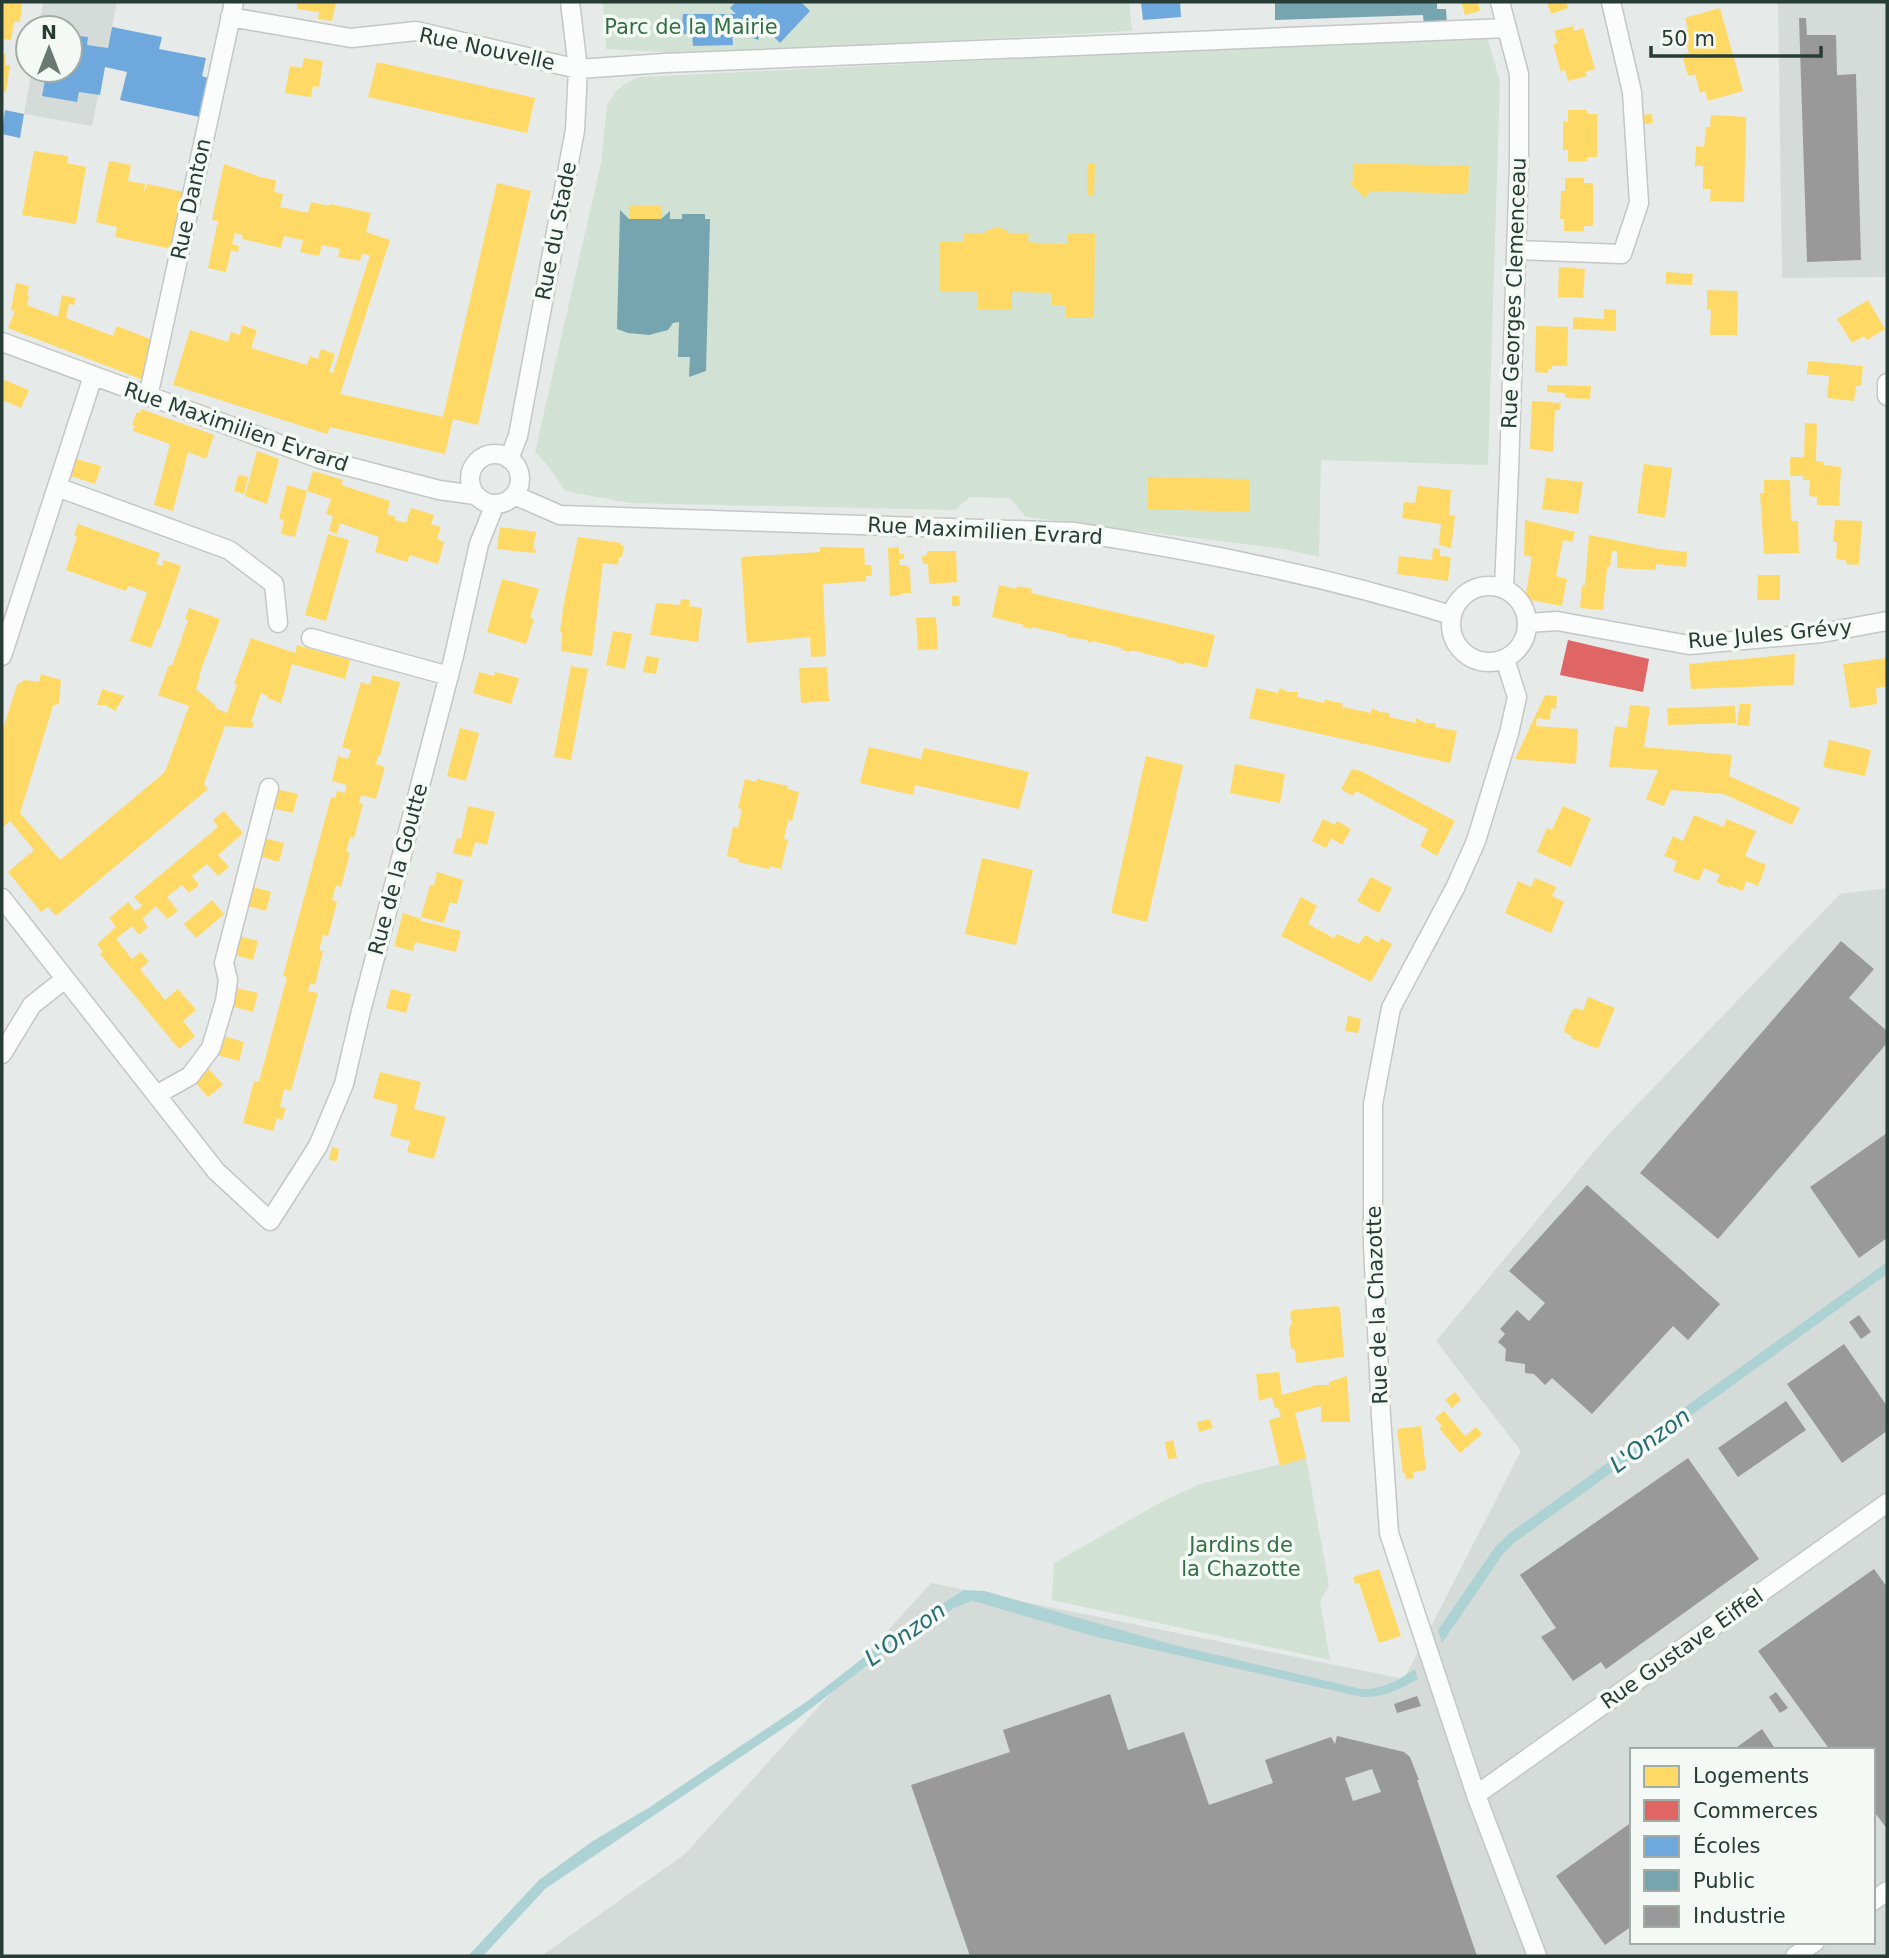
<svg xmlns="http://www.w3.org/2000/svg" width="1889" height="1958" font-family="'DejaVu Sans',sans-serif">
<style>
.built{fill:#d5dbd8;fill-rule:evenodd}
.green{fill:#d1e2d5}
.water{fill:#acd2d4}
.homes{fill:#ffd966}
.shops{fill:#e06666}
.schools{fill:#6fa8dc}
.public{fill:#76a5af}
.industry{fill:#999;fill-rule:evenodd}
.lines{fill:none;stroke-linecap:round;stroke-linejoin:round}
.minor-casing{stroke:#c3c7c5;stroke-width:21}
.minor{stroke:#fbfcfc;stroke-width:18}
.labels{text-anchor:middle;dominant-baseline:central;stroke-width:7;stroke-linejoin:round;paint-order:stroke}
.park-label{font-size:21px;fill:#346f45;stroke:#f5f9f6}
.street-label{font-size:21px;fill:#263c34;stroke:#f5f9f6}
.water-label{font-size:23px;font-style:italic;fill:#266c72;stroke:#f5f9f6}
</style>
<rect width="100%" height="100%" fill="#e6eae8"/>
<path class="built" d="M43 2H117L92 126 24 114 32 70H70V28H39Z
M1778 2H1887V277L1782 278Z
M1887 888V1956H541L684 1855 931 1583 1404 1679 1521 1451 1436 1341 1607 1136 1840 894ZM1632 1750H1873V1942H1632Z"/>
<path class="green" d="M603 2H1129L1132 31 700 54 606 49Z
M1487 36 1500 82 1488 465 1321 460 1319 557 1284 549 1026 517 1010 498 970 497 955 510 630 503 565 491 550 468 535 452 601 163 607 105 617 90 626 83 640 77Z
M1306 1458 1329 1586 1320 1601 1330 1660 1052 1600 1054 1563 1161 1502 1200 1484Z"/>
<path class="water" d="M1887 1262V1274L1514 1543 1503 1554 1442 1643 1438 1630 1496 1546 1511 1532Z
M964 1590 985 1591 1170 1644 1361 1689C1382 1690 1399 1680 1415 1669L1418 1679C1400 1689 1383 1698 1362 1697L1097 1637 977 1602 972 1601 954 1608 882 1654 797 1719 545 1889 483 1956H468L539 1880 593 1841 650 1807 809 1700 889 1638Z"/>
<path class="homes" d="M2 2 22 4 20 22H14L11 40 2 39Z
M298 2H336L332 21 318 19 319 12 297 9Z
M1461 2H1478L1480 11 1465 15Z
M1547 2H1566L1568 8 1551 14Z
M1720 8 1743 91 1708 101 1705 91 1700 93 1695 74 1688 76 1682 55 1689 53 1683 31 1688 29 1685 18Z
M1573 26 1574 31 1583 28 1595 69 1585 72 1587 76 1568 81 1565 70 1561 72 1553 44 1558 43 1554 31Z
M2 53 6 54 5 65H10L6 92 2 91Z
M304 58 323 61 319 87 313 86 311 97 285 93 290 66 302 68Z
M377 62 535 98 527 133 368 97Z
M1568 110H1587V114H1597V157H1587V161H1568V150H1563V121L1568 122Z
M1652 114 1653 123 1641 125V115Z
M1711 115 1746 117 1744 202 1710 201 1711 189H1703V166H1695L1696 146 1704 147 1706 127H1710Z
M34 151 68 156 67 163 86 167 76 224 22 215Z
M109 161 131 165 128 181 145 184 144 190 145 191 147 184 184 192 172 249 115 237 117 227 96 222Z
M1087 163H1095L1094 195H1087Z
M1353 163 1469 166 1468 194 1371 191 1364 198 1350 183 1353 180Z
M224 164 260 177 276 180 274 192 283 194 280 207 308 213 311 202 330 206V204L371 213 366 232 390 240 340 394 443 417 497 183 531 191 478 425 453 419 445 454 330 427 327 434 173 385 190 330 228 342 231 332 240 335 242 325 257 330 251 348 307 365 310 356 318 359 321 349 335 354 329 372 333 373 370 255 362 254 360 261 338 257 340 249 322 245 319 256 300 252 303 240 284 236 281 248 242 239 243 235 235 233 232 244 239 246 238 252 231 250 226 272 208 268 218 221 212 220Z
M1565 178H1584V183H1593V226H1584V231H1564V219H1560L1561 191H1565Z
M629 205 662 206 661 219H629Z
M997 227 1006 230 1009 233H1029L1028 242 1052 244H1067V233H1095L1094 318H1066V305H1051L1052 293 1012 292V310H978V291H939L940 241 963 242V233H984L988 230Z
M1559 267 1585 269 1583 298 1558 297Z
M1666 272 1693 274 1692 285 1666 284Z
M16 283 29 286 27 295 29 296 27 305 58 317 62 295 76 298 74 305 69 304 66 318 113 336 117 326 155 341 141 379 8 328 15 311 11 310Z
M1707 290 1738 291 1737 335H1710L1711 310H1707Z
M1868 300 1885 329 1867 340 1864 336 1852 343 1837 319Z
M1604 309 1616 310V331L1573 329V317L1604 319Z
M1536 326 1568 327 1567 366H1552V369H1548V373L1535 372Z
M1808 361 1863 366 1861 386H1856L1854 401 1827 398 1829 376 1807 374Z
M2 379 29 390 21 408 2 400Z
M1547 385 1591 386 1590 399 1565 398V393L1547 392Z
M1532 401 1561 403 1560 410H1555L1553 452 1530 449Z
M141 409 214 435 206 459 188 452 173 511 154 505 170 444 133 431 135 426 132 425 137 412 140 413Z
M1805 423 1817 424 1816 461 1823 462V465L1841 467 1839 506 1817 505V497L1809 496 1810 480H1803V476H1790V457H1804Z
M257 451 279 459 267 504 245 496Z
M73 458 101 466 95 484 68 475Z
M1644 464 1672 468 1665 518 1637 513Z
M313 471 343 480 341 485 390 501 387 514 395 517V520L406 523 411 508 434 515 431 524 441 527 437 539 444 542 438 564 410 555 407 562 375 552 379 537 340 523 337 534 329 531 333 516 326 514 331 499 307 491Z
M238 475 248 477 244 494 234 491Z
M1148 477 1250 479 1249 512 1147 509Z
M1546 478 1583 482 1578 514 1542 509Z
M1764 480H1790L1791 521H1798L1799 553 1764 554 1760 493H1764Z
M287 485 307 491 295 537 281 534 284 520 279 519Z
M1418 486 1451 490 1449 515 1455 516 1451 548 1439 545 1441 524 1402 518 1404 502 1415 503Z
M1525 520 1575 532 1572 542 1563 540 1556 576 1567 579 1562 606 1525 599 1532 557 1524 555Z
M1835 520 1862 521 1859 565 1846 564V560L1836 559 1837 542H1833Z
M78 524 160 553 156 564 162 566 164 560 181 566 159 630 158 629 151 648 130 641 147 592 128 586 126 591 66 570 77 537 74 535Z
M500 527 536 532 533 549H536L535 553 497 549Z
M328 534 349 540 326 621 305 615Z
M1589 535 1659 549 1687 552 1686 567 1656 564V570L1617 568V551H1612L1610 567H1607L1603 610 1580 608 1582 585H1585Z
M578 537 621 543V546H624L622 557H619L618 565 603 563 592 656 561 651 562 633 560 631 564 602Z
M820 547 864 548 865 565H871L872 576H866V581L823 584 826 656 811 657 810 637 747 643 741 557 820 552Z
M899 547V554H904V559H899L900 565H906L910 569 911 593H901V595L890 596 888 548Z
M1433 548 1440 549V556L1451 557 1448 581 1397 574 1399 556 1432 560Z
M927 551H956L957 582 929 584 928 564H923L922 556 927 555Z
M1758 575H1780V600H1757Z
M502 579 539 589 530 618 534 619 526 644 487 632Z
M999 585 1016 589 1017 586 1032 589 1031 593 1215 635 1207 668 1185 662 1184 665 1175 662V661L1131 650V652L1121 650 1122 648 1092 641V643L1088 642V640L1067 637V635L1032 627V629L1023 627 1024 625 992 617Z
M952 596H959L960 606H952Z
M681 599 690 600 689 606 702 608 698 642 650 635 656 603 680 605Z
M189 608 220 619 199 675 200 676 196 689 214 704 217 709 227 713 237 685 234 684 251 638 295 653 297 645 350 660 345 679 292 664 281 703 267 698 268 696 261 693 251 722 254 723 252 728 225 726 204 784 208 789 56 916 48 907 41 912 8 872 34 850 10 821 2 828V732L16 688 18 684 25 680 39 682 41 674 61 680 59 703 53 706 20 813 60 860 165 772 189 706 158 695 169 665 172 666 188 620 185 619Z
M936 617 938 649 918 650 916 618Z
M613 631 632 634 625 669 606 665Z
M1795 654 1794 685 1691 689 1689 664Z
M646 656 659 658 656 674 643 672Z
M1887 658V686L1876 688 1877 704 1850 708 1843 664Z
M571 666 588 669 571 760 554 757Z
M827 667 829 701 801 703 799 668Z
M479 672 494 676 495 672 519 678 511 704 473 693Z
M372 675 400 682 380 756 378 755 376 764 385 767 376 799 361 795 359 803 363 804 354 838 350 837 346 852 350 853 341 887 336 885 332 900 337 902 328 936 323 935 319 950 323 951 315 985 310 983 308 991 318 993 291 1091 284 1089 280 1107 286 1108 282 1120 277 1118 273 1131 243 1123 254 1081 259 1082 282 996 287 977 283 976 331 797 335 798 337 791 345 793 347 785 332 781 338 756 348 759 351 750 342 747 361 682 370 685Z
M1256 688 1278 693 1280 688 1288 692H1298L1297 697 1324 703 1325 699 1334 702 1343 703 1342 707 1371 713 1372 708 1380 712 1390 713 1389 717 1416 723V718L1426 723H1436L1435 727 1457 731 1450 763 1249 718Z
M102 689 124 696 115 711 105 705H97Z
M1545 695 1557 696 1556 709 1551 708 1550 720 1537 718 1536 726 1578 729 1576 764 1515 759Z
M1740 704H1751L1749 726 1737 725Z
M1630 705 1650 707 1644 747 1732 755 1729 776 1800 808 1792 825 1724 794 1671 790 1664 806 1646 799 1658 770 1609 767 1615 726 1627 728Z
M1735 706 1736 723 1668 725 1667 708Z
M460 728 479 733 466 781 447 776Z
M1829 740 1871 750 1865 776 1823 767Z
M869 747 921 759 924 748 1029 772 1019 809 915 785 913 795 860 783Z
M1146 756 1183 765 1147 922 1111 913Z
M1235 764 1285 774 1280 803 1230 793Z
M1352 769 1361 771 1455 821 1437 856 1420 846 1428 829 1356 791 1353 796 1341 789Z
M745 779 756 782 757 779 788 786 787 789 799 792 792 821 788 820 784 839 788 840 781 869 770 866 769 869 738 862 739 859 727 856 733 827 738 828 742 809 738 808Z
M276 789 298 794 293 813 271 808Z
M468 806 495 812 487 845 475 842 471 857 453 853 457 838 461 839Z
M1563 806 1591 818 1571 867 1537 852 1547 828 1552 830Z
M224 811 243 833 218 855 229 867 218 876 207 864 192 876 199 885 189 893 182 885 167 897 178 911 167 919 156 906 142 919 148 927 139 935 132 926 116 939 132 959 141 952 149 962 140 969 165 1000 178 989 196 1010 183 1021 195 1036 179 1049 100 954 103 952 97 944 116 927 109 918 128 902 135 911 142 906 134 897 218 827 213 820Z
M1694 815 1724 827 1726 819 1756 831 1745 856 1766 865 1758 886 1746 881 1743 891 1730 886 1729 888 1716 882 1720 875 1704 868 1699 881 1673 871 1677 861 1664 856 1673 836 1683 841Z
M1323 819 1335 825 1337 821 1351 829 1342 845 1331 838 1326 848 1312 841Z
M263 838 284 843 279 862 258 856Z
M982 858 1033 870 1016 945 965 934Z
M437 872 463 880 457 904 450 902 444 923 421 917 430 885H434Z
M1371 877 1392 888 1379 913 1357 901Z
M1535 878 1556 887 1552 896 1564 902 1551 933 1505 913 1518 881 1531 887Z
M249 886 271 892 266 911 245 905Z
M1301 897 1317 906 1308 924 1334 938 1337 934 1359 944 1365 935 1379 943 1381 938 1392 944 1371 982 1281 936Z
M212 900 224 914 196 938 184 924Z
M403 913 421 919V921L461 931 456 952 415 942 413 951 394 946Z
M236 935 258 941 253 960 231 954Z
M236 988 258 993 253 1012 231 1006Z
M391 989 411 994 406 1013 386 1008Z
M1588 997 1615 1008 1598 1049 1571 1038 1572 1036 1565 1033 1564 1029 1572 1010 1576 1008 1583 1011Z
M1348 1016 1361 1019 1358 1033 1345 1031Z
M223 1036 244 1042 239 1061 217 1055Z
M208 1068 223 1085 208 1097 193 1080Z
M380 1072 421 1082 414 1109 446 1117 434 1159 407 1152 410 1141 390 1136 398 1105 373 1098Z
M332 1147 339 1149 337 1161 329 1160Z
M1337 1306 1340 1308 1344 1357 1298 1363 1296 1361 1295 1350 1291 1348 1289 1329 1290 1328V1325H1292L1290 1313 1293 1310Z
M1279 1372 1282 1395 1317 1385H1329V1382L1347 1376 1350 1422H1321V1406L1295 1413 1306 1458 1280 1466 1269 1420 1281 1417 1278 1407 1275 1408 1272 1397 1259 1401 1256 1374Z
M1455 1392 1461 1400 1452 1408 1445 1400Z
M1444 1411 1465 1436 1476 1427 1482 1434 1460 1453 1439 1428 1442 1426 1435 1418Z
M1210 1419 1213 1428 1199 1432 1197 1422Z
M1421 1426 1426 1470 1413 1472 1414 1478 1406 1479 1405 1473H1403L1397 1429Z
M1173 1440 1177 1458 1168 1459 1165 1442Z
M1379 1569 1401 1636 1379 1643 1359 1583 1355 1584 1353 1577Z"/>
<path class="shops" d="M1568 640 1649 659 1643 692 1560 675Z"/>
<path class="schools" d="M736 2H801L810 11 780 43 764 27 758 40 750 37 749 32 738 28V32H732L733 45 693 46 692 34H681L683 14H736L730 8Z
M1141 2H1180L1181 17 1143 20Z
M112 27 162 37 159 49 206 58 202 76 208 78 200 117 120 100 127 72 105 67 100 95 79 92 77 102 42 96 47 70H70V35L88 37 87 45 108 48Z
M5 110 24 114 20 138 2 134Z"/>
<path class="public" d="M1275 2H1437V9H1446L1447 25 1424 26 1423 15 1275 20Z
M620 210 629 219H661L670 211V219H682V214H705V219H710L706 371 689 377 690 357H678L679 322 673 323 668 330 649 335 628 333 617 329Z"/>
<path class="industry" d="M1799 18H1806L1807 35H1836L1837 75 1856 74 1861 260 1807 262Z
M1841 941 1874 969 1849 998 1887 1031V1043L1718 1239 1640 1173Z
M1887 1133V1238L1859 1258 1810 1187Z
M1587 1185 1720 1304 1688 1340 1673 1326 1592 1414 1552 1378 1545 1385 1534 1374 1525 1373V1364L1505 1361 1506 1349 1498 1342 1505 1334 1500 1329 1517 1310 1529 1321 1545 1303 1509 1271Z
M1859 1315 1871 1332 1861 1339 1849 1322Z
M1844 1344 1887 1406V1431L1842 1463 1787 1384Z
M1786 1401 1806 1430 1738 1477 1718 1448Z
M1688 1458 1759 1559 1606 1669 1601 1662 1573 1681 1541 1637 1556 1628 1520 1575Z
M1874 1569 1887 1587V1829L1873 1810V1750H1830L1758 1651Z
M1776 1692 1788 1708 1780 1713 1769 1697Z
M1110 1694 1128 1750 1184 1732 1209 1805 1273 1783 1265 1760 1331 1737 1335 1744 1337 1736 1404 1752 1410 1757 1419 1780H1417L1477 1956H970L911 1785 1010 1752 1003 1730ZM1372 1769 1381 1792 1353 1801 1345 1778Z
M1417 1696 1421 1706 1397 1713 1394 1704Z
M1762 1729 1776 1750H1733Z
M1632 1822V1926L1605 1945 1556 1876Z"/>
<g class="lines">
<g class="minor-casing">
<path id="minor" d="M1500 2 1519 74V164L1509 471 1504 588
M230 17 351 38 416 31 578 69 665 63 1507 28
M1516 250 1622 254 1639 203 1632 92 1611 2
M2 342 320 459 439 490 475 495
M1887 383V396
M148 397 234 2
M470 479a25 25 0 1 1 50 0a25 25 0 1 1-50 0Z
M509 459 518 436 575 130 578 69 570 2
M57 487 229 550 274 584 278 623
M514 495 560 515 1074 532C1201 551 1329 577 1451 615
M1451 624a38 38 0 1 1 76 0a38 38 0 1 1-76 0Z
M1528 623 1557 621 1689 645 1822 633 1887 621
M311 638 449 676
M2 656 93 376
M1505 659 1517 697 1509 733 1476 841 1455 888 1391 1008 1373 1104V1244L1381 1416 1389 1533 1476 1795 1537 1956
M2 898 216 1171 270 1221 318 1146 344 1084 361 1011 454 656 479 544 495 504
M2 1054 32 1005 65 979
M156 1095 190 1076 211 1048 225 1001 228 980 224 963 269 788
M1476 1795 1887 1503
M1873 1901 1887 1891
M1795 1956 1815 1942"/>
</g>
<use href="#minor" class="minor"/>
</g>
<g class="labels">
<g class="park-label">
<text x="691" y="27">Parc de la Mairie</text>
<text x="1241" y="1545">Jardins de<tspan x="1241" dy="24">la Chazotte</tspan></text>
</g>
<g class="street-label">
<text transform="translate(487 49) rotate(12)">Rue Nouvelle</text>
<text transform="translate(191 199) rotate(-78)">Rue Danton</text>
<text transform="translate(556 231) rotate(-79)">Rue du Stade</text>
<text transform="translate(1514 293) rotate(-88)">Rue Georges Clemenceau</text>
<text transform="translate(236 427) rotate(19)">Rue Maximilien Evrard</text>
<text transform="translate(985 531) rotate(3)">Rue Maximilien Evrard</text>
<text transform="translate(1770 634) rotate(-5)">Rue Jules Grévy</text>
<text transform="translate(398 869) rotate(-75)">Rue de la Goutte</text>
<text transform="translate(1377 1305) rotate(-92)">Rue de la Chazotte</text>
<text transform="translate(1682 1649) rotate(-35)">Rue Gustave Eiffel</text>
</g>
<g class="water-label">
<text transform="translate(1650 1440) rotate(-36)">L'Onzon</text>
<text transform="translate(905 1634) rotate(-35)">L'Onzon</text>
</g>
</g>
<rect width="1889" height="1958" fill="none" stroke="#263c34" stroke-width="7"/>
<rect x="1630" y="1748" width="245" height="196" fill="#f5f9f6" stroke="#a2ada8" stroke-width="2"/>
<rect x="1644" y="1766" width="35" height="21" fill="#ffd966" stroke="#a2ada8" stroke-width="2"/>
<text x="1693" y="1783" font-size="21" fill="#263c34">Logements</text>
<rect x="1644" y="1800" width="35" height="21" fill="#e06666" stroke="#a2ada8" stroke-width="2"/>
<text x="1693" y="1818" font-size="21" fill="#263c34">Commerces</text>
<rect x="1644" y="1836" width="35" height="21" fill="#6fa8dc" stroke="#a2ada8" stroke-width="2"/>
<text x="1693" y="1853" font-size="21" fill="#263c34">Écoles</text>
<rect x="1644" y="1870" width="35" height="21" fill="#76a5af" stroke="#a2ada8" stroke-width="2"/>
<text x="1693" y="1888" font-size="21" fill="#263c34">Public</text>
<rect x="1644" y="1906" width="35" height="21" fill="#999999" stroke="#a2ada8" stroke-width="2"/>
<text x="1693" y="1923" font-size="21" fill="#263c34">Industrie</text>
<g transform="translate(49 49)"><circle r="33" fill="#f5f9f6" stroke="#a2ada8" stroke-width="2"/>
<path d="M0-5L12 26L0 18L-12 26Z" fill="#697973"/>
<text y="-10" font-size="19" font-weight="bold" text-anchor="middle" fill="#263c34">N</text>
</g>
<path d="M1651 46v10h170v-10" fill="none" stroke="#263c34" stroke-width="3.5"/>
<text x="1661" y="46" font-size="21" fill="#263c34" stroke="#f5f9f6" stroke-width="5" paint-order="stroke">50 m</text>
</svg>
